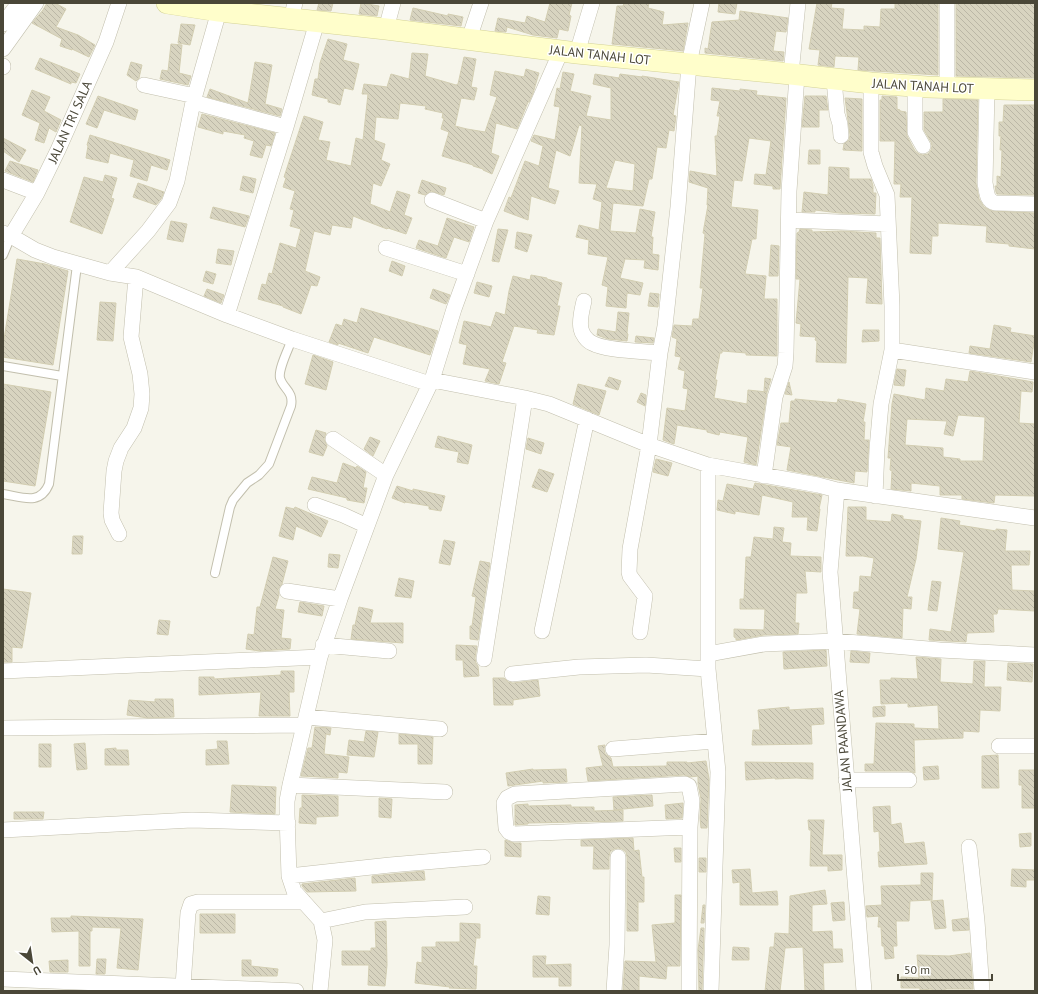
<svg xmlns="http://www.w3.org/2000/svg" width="1038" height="994" font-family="'PT Sans',sans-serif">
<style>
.building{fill:url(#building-back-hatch);stroke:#d3ceb2;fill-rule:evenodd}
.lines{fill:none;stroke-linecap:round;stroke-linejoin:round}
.lane-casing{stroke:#c2bfad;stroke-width:10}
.street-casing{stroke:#c2bfad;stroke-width:16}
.secondary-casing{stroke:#d4d297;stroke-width:22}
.lane{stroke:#fff;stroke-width:8}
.street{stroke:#fff;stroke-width:15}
.secondary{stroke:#fffecb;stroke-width:21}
.labels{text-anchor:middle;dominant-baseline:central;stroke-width:3;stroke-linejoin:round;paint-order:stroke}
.street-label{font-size:13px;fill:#4a4738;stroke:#fff}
</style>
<defs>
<pattern id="building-back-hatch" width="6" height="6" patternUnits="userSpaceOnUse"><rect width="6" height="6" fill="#d8d4c0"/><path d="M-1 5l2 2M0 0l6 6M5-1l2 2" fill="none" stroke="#bbb7a6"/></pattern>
</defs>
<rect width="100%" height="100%" fill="#f6f5eb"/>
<path class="building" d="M47 3H55L66 9 56 27 78 35 95 45 89 57 72 49V50L60 46 62 39 32 23 43 10Z
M319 3H333L331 11 317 10Z
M361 3 379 6 377 16 359 14Z
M550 3H572L569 15 571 16 568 31 559 29 557 38 533 35 507 27 506 32 495 31 498 18 525 23 527 16 545 22Z
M624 3H649L648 8 664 12 662 25 688 23 683 51 612 44 617 6H623Z
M719 3H737L735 14 718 12Z
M817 3H832L831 8 844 9 842 29 864 30V26L880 27 881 9H895V3H938V75L858 70 859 57 835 56 834 67 818 65 820 50 809 49Z
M956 3H1035V78L956 76Z
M413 8 448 16V14L463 17 461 26 410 20Z
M740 11 788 18 786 32 776 31 773 51 784 52 783 61 705 53V48L708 49 712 22 739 20Z
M181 24 195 25 190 45 178 43Z
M328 39 347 44 343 60 359 64 353 90 344 88 340 105 328 102V99L312 95 315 79H318L320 63Z
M171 44 182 45 179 73 191 76 188 85 160 79 162 70 168 71Z
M412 53 428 54 425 76 456 85 458 84 464 57 476 59 471 87 477 88 474 100 461 98 455 126 467 129 485 132 497 97 490 95 495 71 524 77 526 69 539 73 533 93 529 102H528L517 129 496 123 491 153 499 156 492 174 483 170V169L473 166V165L442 156 449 132 441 129 444 118H442L443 113 425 109 426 106 400 103 398 119 376 117 374 140 385 144 381 160 390 164 381 186 373 183 370 204 390 212 397 191 410 195 404 215 412 218 406 234 388 228 387 229 353 216 351 228 332 225 330 235 314 231 305 271 320 277 317 286 311 285 301 314 283 307V306L258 299 262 284 266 285 269 273 272 274 280 243 296 248 301 229 290 226 294 210 290 209 295 191 283 187 286 178 284 177 304 116 323 122 318 140 330 142 326 160 351 166 356 138 363 140 368 94H362L364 84 387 87 391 74 409 79Z
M40 58 80 74 76 83 71 82V84L35 69Z
M131 62 142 65 139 78 136 81 127 75Z
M255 62 272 65 265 104 282 109 280 116 207 97 210 89 248 103Z
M563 72 574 74 570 91 591 96 586 116 611 120V88L593 84 595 74 619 78 620 74 642 77V76L679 82 673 115 676 116 674 131 669 130 666 148 657 147 652 179H649L643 206 613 203 610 231 636 233 640 209 655 212 651 237H653L652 254 659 255 658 270 644 268 645 260 625 259 620 278 643 283 640 295 627 293 626 308 606 306 608 287 602 285 608 257 588 254 589 240 576 237 579 225 599 230 602 202 593 199 597 184 579 183 582 126 579 125 570 156 556 150 548 188 559 191 555 204 531 196 528 220 504 211 509 197 511 198 525 161 539 166 543 146 531 141 534 135 555 140 560 107 554 106 557 88 560 89ZM615 160 635 164 633 191 606 188Z
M712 88 740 91V89L757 91 756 95 786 98 780 189H773V186L754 184 755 174 766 175 771 141 749 138 742 181 734 180 731 207 758 210 756 239H752L745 274 766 276 764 299H777V356L746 355V353L722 351V353H720L715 380H717L714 398 747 404 748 390 767 392 756 465 744 462 748 437 720 432 719 435 707 432V430L677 425 674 444 663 440 667 408 685 411 688 389 683 388 685 371 678 369 681 357 675 356 677 339 672 337 674 325 692 326 693 319H699L703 288H700L705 234 703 233 708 205H707L708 188 689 182 690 171 717 176 715 136H717L720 116H717L720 101 711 100Z
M32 90 50 97 44 111 61 120 56 132 49 128 44 143 35 140 40 123 22 115Z
M98 96 138 110 135 120 104 110 97 128 86 124Z
M805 96H826L828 110H819V127H802Z
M882 96 897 97V109L900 110V111L906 112 907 136 915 151 919 154 923 155 928 154 931 150 932 146 931 142 924 130V112H943V99L978 100 976 183 979 199 984 207 992 211 1035 213V249L1009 246V244L986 242 987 226 938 223V236H932L931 254 910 253 912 197H900L901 184H894L895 141H880V100H882Z
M845 98 862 99V151L843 150 844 144 849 140 850 135Z
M1004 105H1035V195L997 194 996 192 995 186H997V176L1001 177 1002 150H1000L1001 136H999V122H1003Z
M202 114 275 133 271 146 266 145 262 158 250 155 254 141 244 138 245 135 223 131V134L198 127Z
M90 135 170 160 167 170 151 165 147 181 130 176 134 160 110 153 108 163 86 158 88 146 87 145Z
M3 138 26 150 19 162 3 151Z
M809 150H820V164H808Z
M10 161 38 170 33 182 5 171Z
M829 167 849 168V179H871L873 186V193H876L875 214 839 213 815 210V212H802L804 192 828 195Z
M105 175 117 178 111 198 114 199 102 234 70 222 84 177 103 182Z
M243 176 256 179 253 193 240 190Z
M422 180 446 188 444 195 431 191 425 195 418 193Z
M138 183 164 192 161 199 156 205 133 197Z
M213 207 249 216 245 227 210 218Z
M447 218 474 227 469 242 454 237 446 258 416 248 419 240 438 246Z
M171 221 187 224 183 242 167 239Z
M498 229 508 230 499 262 492 261Z
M800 229 812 230V232L841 231 876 233V238H880L882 304 866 303 868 278 848 277 846 363 816 362 817 341 815 340 816 337 800 336 801 324 796 323 800 279H796L797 233 799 232Z
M517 232 532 235 527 252 515 248Z
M771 245 779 246 778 276H769Z
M218 249 234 251 231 265 216 263Z
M17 259 45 264 68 271 53 365 3 357V345Z
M392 261 405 266 402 276 389 271Z
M206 271 216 274 213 284 203 281Z
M531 275 547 278V279L562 283 557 306H560L554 335 537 333 538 330 514 326 502 362 506 363 499 384 485 381 490 369 463 364 467 345 459 343 464 321 491 327 496 312 505 315 509 291 513 276 530 280Z
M477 282 492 286 489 297 474 293Z
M207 289 224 295 221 303 204 296Z
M433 289 450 295 446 304 430 298Z
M650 293 659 294 658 307 648 306Z
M100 302 116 303 113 341 97 340Z
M361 308 438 331 430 355 374 337 368 353 338 343V345L329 342 336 324 342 326 344 319 357 323Z
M618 312 629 313 627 333 628 334 627 341 608 339 597 335 598 329 616 332Z
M994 325 1011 328 1010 332 1035 336 1031 362 969 353 970 346 990 349Z
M863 330H879V341L862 342Z
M636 336 654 338 653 343 635 342Z
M313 355 333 362 326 390 305 384Z
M897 369 906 370 904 386 894 385Z
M970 371 1033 382 1032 392 1021 391 1019 423 1035 424V496L995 495 994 503 962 499V495H940V486L911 483V491L891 489 892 471 890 470 891 458H888L892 404 894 394 925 400 926 388 944 391 946 379 968 382ZM958 415 985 417 983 461H960V459L943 457V448L905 445 907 419 947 421 944 434 953 436Z
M609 377 621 381 618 390 605 386Z
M765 378 771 379 767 392 764 391Z
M789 382 792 395 785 394Z
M3 384 51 392 35 486 3 481Z
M578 384 606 391 599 415 573 404Z
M641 393 646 395 645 406 637 402Z
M795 399 837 403 838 399 866 404 863 422H865L864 440H869L867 472 855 471 854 483 787 470 791 447 777 445 781 423H789L791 401H795Z
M316 430 326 433 324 439 327 446 323 456 309 452Z
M438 436 472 445 468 464 457 462 459 452 435 447Z
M370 437 380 441 373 456 364 449Z
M528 438 544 443 541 454 526 449Z
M656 459 672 463 668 476 653 472Z
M343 463 356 468 357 466 366 472 363 488H367L364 503 347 500V498L308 489 312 477 337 483Z
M539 469 554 474 547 492 532 487Z
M755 483 822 495 819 509H820L817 531 807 530 808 517H792L793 502 762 495 759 515 735 511V514L717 510 718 500 723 501 727 484 753 489Z
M397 486 413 491V489L445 496 441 511 429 509V506L405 502V503L392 498Z
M286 507 294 509 295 507 328 521 321 537 296 526 293 540 279 536Z
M848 507H866V520L891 522 892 514 903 516V519L921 521 916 559 907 597H912L911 609 903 608 902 638 857 634 860 609 853 608 854 592H859L860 576 871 577 874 558 863 556H846Z
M941 518 960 521 959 525 996 531V529L1007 530 1005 551H1030L1029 565H1011L1012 590 1035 591V611L998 609 997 614H993L994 632 967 633 966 642 929 640 930 629 951 632 964 552 938 549Z
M774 527 784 528 782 542 791 543 790 556 821 557V572L805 571 807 593H796L795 623H799L798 634 764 635 736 640V638L734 637V629L764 630 765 609H740V599H744L746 557H751L754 537 773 539Z
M73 536H83L82 554H72Z
M444 540 455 542 450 565 439 563Z
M329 554 340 555 338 568 328 567Z
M273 557 288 561 282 584 278 589 279 595 275 609 284 610 281 638 291 639 290 649 260 651 246 649 248 634 254 635 257 607H260Z
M480 561 490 563 478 640 470 639V626H472L476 597 472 596Z
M399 578 414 581 411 598 395 596Z
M932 581 941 582 937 611 928 610Z
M3 589 31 593 22 648 12 647V662H3Z
M300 602 324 606 322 616 298 612Z
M359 607 373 610 370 623H403V643L351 639 353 625H355Z
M159 620 170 621 168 635 157 634Z
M456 645 477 646 475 658 476 663 478 666 479 676 464 677 463 660H456Z
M826 650 827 666 784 669 783 652Z
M851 651 870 653 869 663 850 662Z
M916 657 941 659 940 682 973 684 974 661H985L984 687H1001L1000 711 980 710 979 732 963 731V738L914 740 915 773 909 771H865V764H874L876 723 914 724V728L939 729 938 705 908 707V703L881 704 880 680H891V678L918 679Z
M1008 663 1033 664 1032 682 1007 680Z
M281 671H294V692H289L290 716H259L261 692 199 695V677H214V679L281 675Z
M493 678H504L508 682 513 683 538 680 540 696 513 700V705H494Z
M155 699H173L174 717 148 718 127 715 129 700 155 702Z
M885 706V716L873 717V707Z
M789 707V710L823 708 824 724 811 725 812 744 752 745 753 730H760L758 710Z
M315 727 331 728 330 735 326 734 324 754 349 757 347 773 338 772V778L301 776 308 748H312Z
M366 731 378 732 374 757 347 755 349 740 364 742Z
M399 734 433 737 432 764H418V744H399Z
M217 741H227L229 764 206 765V750L218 749Z
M85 743 87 769 77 770 74 744Z
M39 744H51V767H39Z
M605 745 604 749 605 754 611 758 613 767 667 766V762H687V763L706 761 709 779 707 828H701L700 818 701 799 698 784V776L690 777 684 775 588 781 586 768 603 766 598 746Z
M116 748V750H128L129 765H105V749Z
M998 755 999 788H982V756Z
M745 762 813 763V779L796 778 775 779V778L746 780Z
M938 766 939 779 924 780 923 767Z
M533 769V770L566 769 567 782 543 783V781L508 786 506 773Z
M1019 770H1035V808H1022V785H1019Z
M232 785 276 787 275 814 230 812Z
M302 795 338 796V816L316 817V824L299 823 300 808H302Z
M652 795 653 806 614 810 613 797Z
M379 798 392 799 391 818 379 817Z
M683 803 682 818 666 819 665 805Z
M528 804V806L571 805V807H594V811L623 810V821L528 823V824L515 825V805Z
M890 806 891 825 901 823 904 844 924 842 927 864 879 867 878 852H880L879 831 874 832 873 807Z
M14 812H44L43 819H14Z
M808 820H824L822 855H842V870L828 871V866H810L811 830H809Z
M1031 833V846L1020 847 1019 834Z
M633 838 634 851 639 850 642 877H644V902H638V931H627V857L626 852 622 849 618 848 614 849 610 852 609 857V869H593L594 846H581V840Z
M505 840 514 843H521V857L505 856Z
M674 848H681V862H675Z
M699 858H706V872H699Z
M750 869 752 893 777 891 778 905H740V882L733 883 732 870Z
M1012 869 1035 870V880H1026V887L1011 886Z
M424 871 425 880 372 883V876Z
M921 873H933L932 900 910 901 909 921H896L897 946H893L894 958 885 959 884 946H882L881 927H878L879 916 867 917 866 906 882 905 881 886 921 885Z
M355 878 356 891 307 892 302 886V884Z
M825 890 827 904 812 905V932L832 931 833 949H842L843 962 823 963 824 991H805L803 947 785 948 780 991H765L770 947H774L775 933 789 934 790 896Z
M675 895H681L680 966H667L666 979 639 976V991L623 990 625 961 656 962 652 925 675 923Z
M538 896 550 897 549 915 536 914Z
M943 900 946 928 935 929 931 901Z
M844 902 845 920 833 921 831 903Z
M703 905H705L704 923H701Z
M200 914H235V933H200Z
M71 916 143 919 138 970 117 968 121 928 92 927V931H90V966H79V931L52 932 51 918H71Z
M968 918 969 930 953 931 952 920Z
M386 921 387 965 385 986 368 985 369 965H342V951H371V948H376L375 922Z
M460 923 480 924V938H476L473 966H477L476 989 449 988 450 987 415 983 417 962 422 963V947H436V942H460Z
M701 928H704L702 991H699L698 950Z
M733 947 749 948V960H732Z
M970 953 973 989H945V991H932V989L920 990V988H901V977L919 978 917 955 949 956Z
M533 956H546L545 965 571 964V986H559V977H533Z
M97 959H106L105 974H96Z
M68 960V972H50L49 961Z
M242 960H251V966L278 969 277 976H242Z"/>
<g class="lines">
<g class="lane-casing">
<path id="lane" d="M3 255 11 236
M3 366 62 376
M3 494C22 497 40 506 49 484L77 265
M215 573 230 507 233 500 247 483 259 475 269 464 291 406C294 391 283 389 280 378 278 369 289 348 292 339"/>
</g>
<g class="street-casing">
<path id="street" d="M947 3V88
M291 19 295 3
M3 24 19 3
M386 29 393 3
M469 39 481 3
M3 49 36 3
M577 53 592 3
M3 66V67
M791 74 798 3
M834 79 837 114 840 124 841 136
M871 83V152L875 166 887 195 892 306V350L881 404 877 449 875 496
M144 85 195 96
M915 86V132L923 146
M987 89 985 183C987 192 986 200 995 203L1035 204
M193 102 286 127
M3 180 37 193
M432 200 486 221
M789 220 888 224
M3 233 11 236 35 250 53 257 110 273 136 277 227 315 292 339 430 384
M11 236 37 193 58 150 106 42 119 3
M386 248 467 274
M110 273 148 231 169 203 177 181 193 102 219 11
M584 301C582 310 579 320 581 329 582 334 587 341 592 343 606 351 643 351 660 353
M227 315 286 127 317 22
M892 350 1035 372
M432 380 525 398 549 404 649 445 708 465 818 485 837 490 1035 518
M333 439 386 475
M708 465V669L718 772 711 991
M764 476 775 397 785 366 786 353 789 191 797 75
M837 490 830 572 864 991
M315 505 343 515 367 526
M119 534 112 520 111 513 114 471 116 461 121 448 134 428 141 408 142 394 140 374 131 337 136 277
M287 591 340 599
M542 631 587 419
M640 632 645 596 630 576 629 572 630 549 649 445 660 353 665 326 678 207 689 64 702 3
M323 645 389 651
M708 654 764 644 835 641 940 650 1035 655
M484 659 525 398
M3 671 320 657
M512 674 579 667 646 665 708 669
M306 717 440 729
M3 728 304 725
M999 746H1035
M613 749 715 741
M846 780H909
M290 785 445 792
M3 830 192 820 288 823
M969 847 977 921 982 991
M289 876 390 865 483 857
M321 921 365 912 465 907
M3 979 296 991
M183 986 188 913 191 904 198 902H304
M320 991 325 940 321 921 294 891 289 876 287 814V801L290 785 320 657 340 599 386 475 432 380 454 309 486 221 561 51
M614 991 617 945 618 857
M689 991 690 827 692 801 689 786 685 784 515 794 507 798 504 803 506 828 509 832 514 834 690 827"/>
</g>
<g class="secondary-casing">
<path id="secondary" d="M167 3 219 11 386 29 577 53 791 74 871 83 927 87 1035 90"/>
</g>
<use href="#lane" class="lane"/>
<use href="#street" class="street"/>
<use href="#secondary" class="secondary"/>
</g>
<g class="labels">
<g class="street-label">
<text transform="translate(600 55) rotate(6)">JALAN TANAH LOT</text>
<text transform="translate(923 86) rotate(3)">JALAN TANAH LOT</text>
<text transform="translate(70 122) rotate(-66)">JALAN TRI SALA</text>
<text transform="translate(843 741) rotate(-95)">JALAN PAANDAWA</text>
</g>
</g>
<rect width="1038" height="994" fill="none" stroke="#4a4738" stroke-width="8"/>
<g transform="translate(32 962) rotate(150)" stroke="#ffffff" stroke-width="3" paint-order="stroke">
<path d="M0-3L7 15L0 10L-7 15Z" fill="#4a4738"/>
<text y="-6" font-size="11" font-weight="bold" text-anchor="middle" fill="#4a4738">U</text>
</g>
<path d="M898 974v6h94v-6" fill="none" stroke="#4a4738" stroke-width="2"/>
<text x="904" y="974" font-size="12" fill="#4a4738" stroke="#ffffff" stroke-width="3" paint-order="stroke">50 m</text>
</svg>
